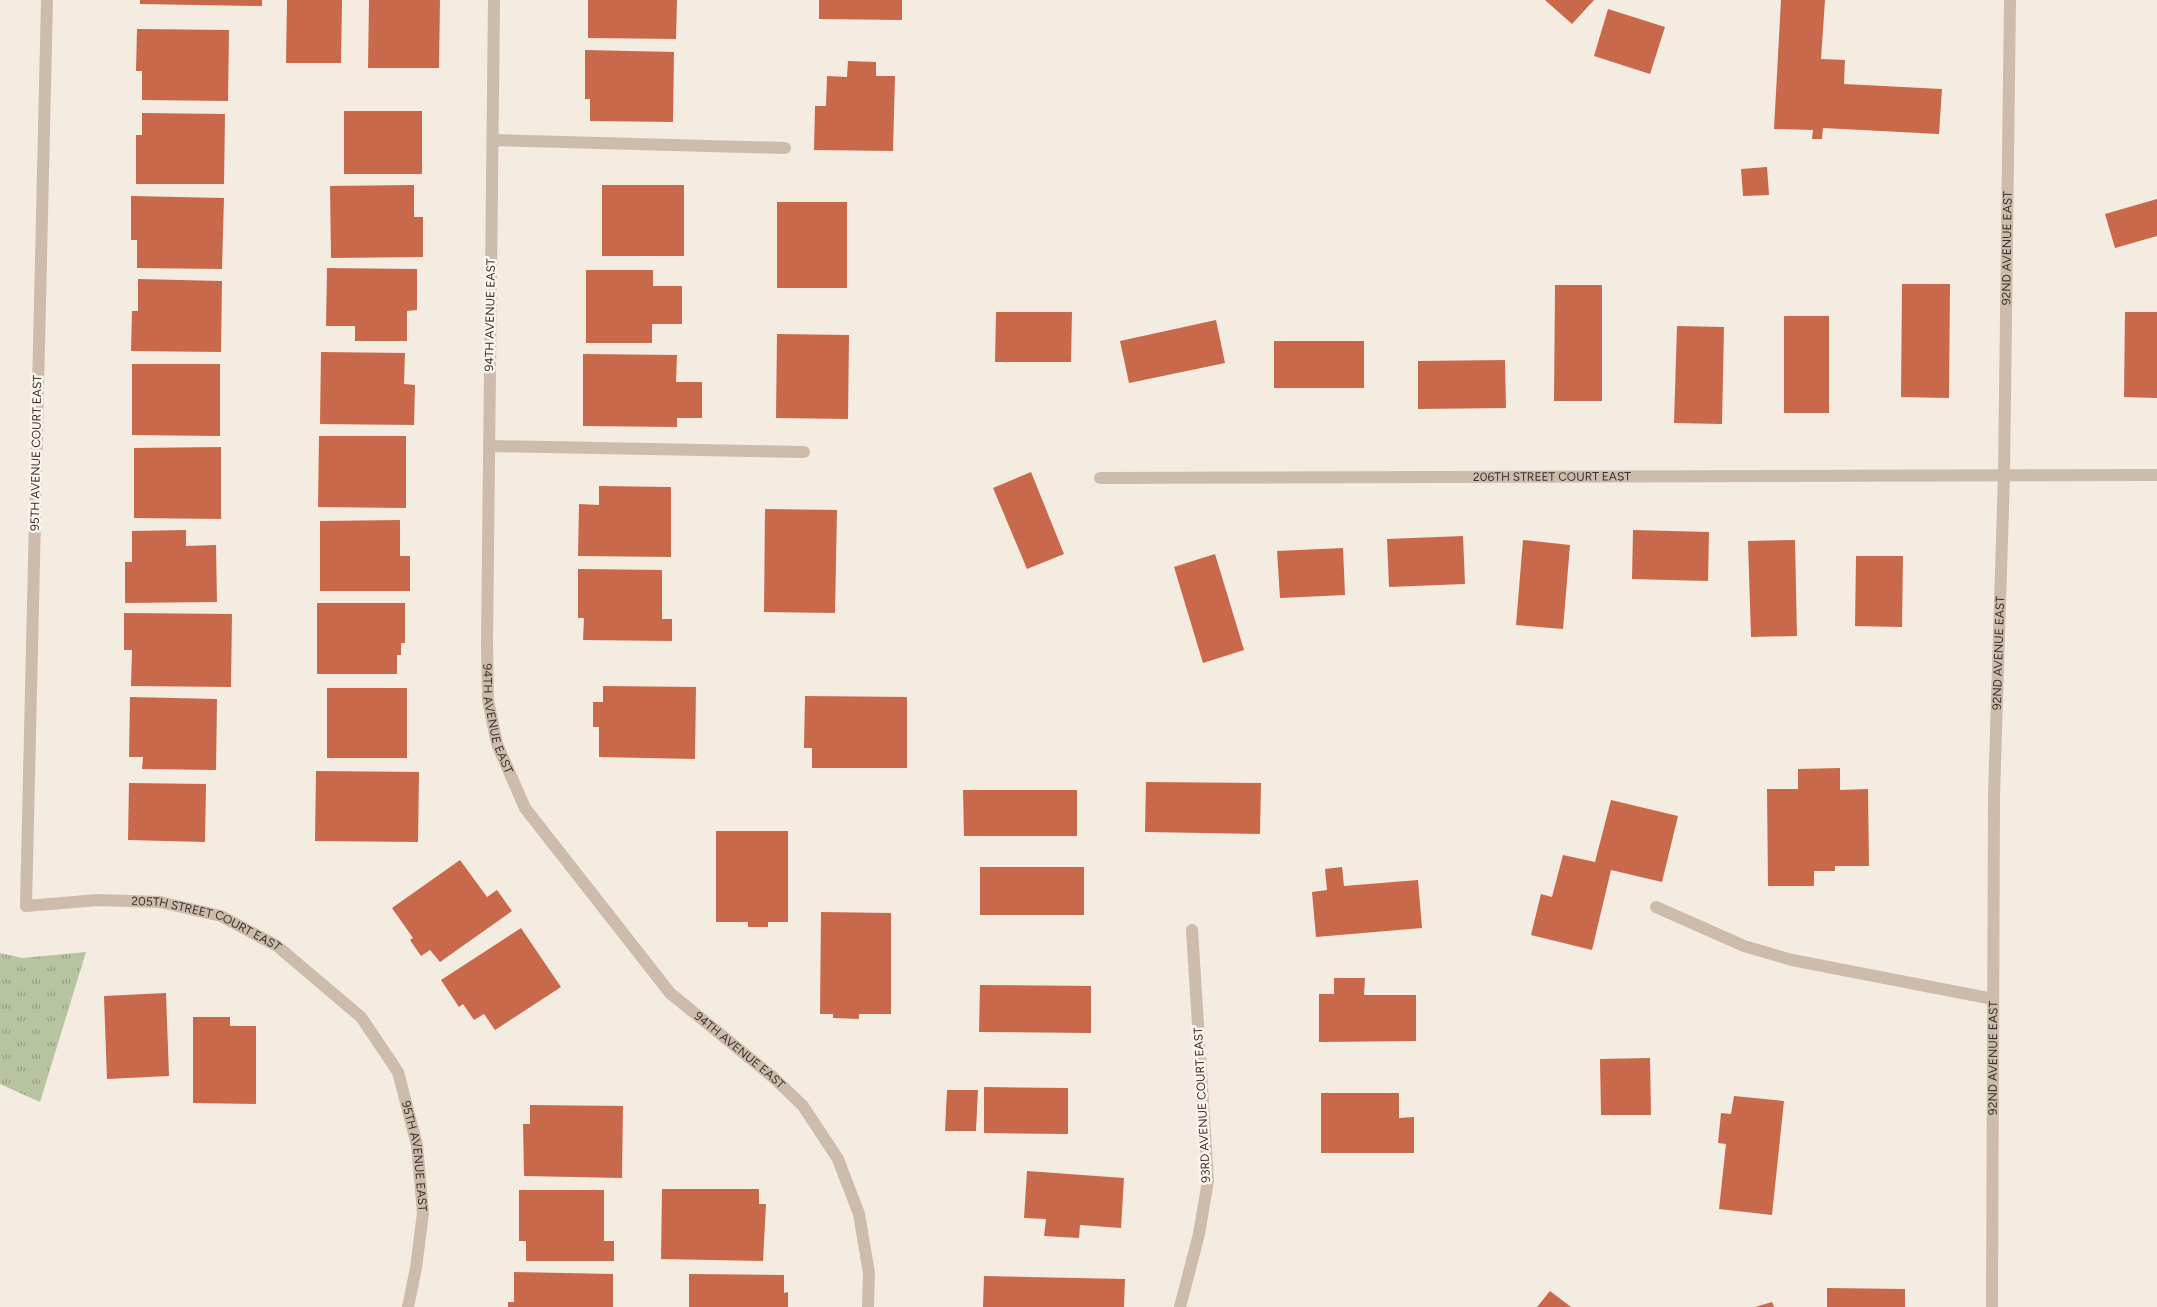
<svg xmlns="http://www.w3.org/2000/svg" width="2157" height="1307" font-family="Figtree,sans-serif">
<style>
.park{fill:url(#park-tufts)}
.building{fill:#c8694b}
.lines{fill:none;stroke-linecap:round;stroke-linejoin:round}
.minor{stroke:#cdbbac;stroke-width:12}
.labels{text-anchor:middle;dominant-baseline:central;stroke-width:5;stroke-linejoin:round;paint-order:stroke}
.street-label{font-size:12px;fill:#3b302b;stroke:#fbf5ee}
</style>
<defs>
<pattern id="park-tufts" width="24" height="20" patternUnits="userSpaceOnUse" patternTransform="scale(1.25)"><rect width="24" height="20" fill="#b8c4a0"/><path d="M3 7l-1-3M5 7V3M7 7l1-3M15 17l-1-3M17 17v-4M19 17l1-3" fill="none" stroke="#97a083"/></pattern>
</defs>
<rect width="100%" height="100%" fill="#f4ebe1"/>
<path class="park" d="M86 952 40 1102 0 1084V953L22 958Z"/>
<path class="building" d="M140 0H262V6L140 4Z
M287 0H342L341 63H286Z
M369 0H440L439 68H368Z
M588 0H677L676 39 588 38Z
M819 0H902V20L819 19Z
M1545 0H1594L1572 24Z
M1781 0H1825L1821 59 1845 60 1844 84 1942 89 1939 134 1823 128 1822 139H1812L1813 130 1774 129Z
M1608 9 1665 27 1650 74 1594 56Z
M137 29 229 30 228 101 142 100V71H136Z
M585 50 674 52 673 122 590 121V99H585Z
M848 61 876 62V76H895L893 151 814 150 815 106H826L827 76 847 77Z
M344 111H422V174H344Z
M142 113 225 114 224 184H136V135H142Z
M1767 167 1769 195 1743 196 1741 169Z
M414 185V217H423V257L331 258 330 186Z
M602 185H684V256H602Z
M131 196 224 198 222 269 137 268V240H131Z
M2157 199V236L2115 248 2105 214Z
M777 202H847V288H777Z
M327 268 417 269V310L407 311V341H355V326H326Z
M586 270H653V286H682V324H652V343H586Z
M138 279 222 281 221 352 131 351 132 311H138Z
M1902 284H1950L1949 398 1901 397Z
M1555 285H1602V401H1554Z
M996 312H1072L1071 362H995Z
M2125 312H2157V398L2124 397Z
M1784 316H1829V413H1784Z
M1216 320 1225 363 1129 383 1120 341Z
M1677 326 1724 327 1722 424 1674 423Z
M777 334 849 335 848 419 776 418Z
M1274 341H1364V388H1274Z
M321 352 405 353 404 384 415 385 414 425 320 424Z
M583 354 677 355 676 382H702V418H677V427L583 426Z
M1505 360 1506 408 1418 409V361Z
M132 364H220V436L132 435Z
M319 436H406V508L318 507Z
M221 447V519L134 518V448Z
M1031 472 1064 554 1027 569 993 488Z
M599 486 671 487V557L578 556 579 504 599 505Z
M765 509 837 510 835 613 764 612Z
M400 520V556H410V591H320V521Z
M186 530V546L216 545 217 602 125 603V562H132V531Z
M1633 530 1709 532 1708 581 1632 579Z
M1463 536 1465 584 1389 587 1387 539Z
M1523 540 1570 545 1563 629 1516 625Z
M1795 540 1797 636 1751 637 1748 541Z
M1343 548 1345 595 1280 598 1277 551Z
M1215 554 1244 650 1203 663 1174 567Z
M1856 556H1903L1902 627 1855 626Z
M578 569 662 570V619H672V641L583 640 584 618H578Z
M317 603H405V643H401V655H397V674H317Z
M124 613 232 614 231 687 131 686 132 650H124Z
M603 686 696 687 695 759 599 757V727H593V702H603Z
M327 688H407V758H327Z
M805 696 907 697V768H812V748H804Z
M130 697 217 699 216 770 142 769 143 757H129Z
M1840 768V790L1868 789 1869 866H1835V871H1814V886H1768L1767 789H1798V769Z
M316 771 419 772 418 842 315 841Z
M1146 782 1261 783 1260 834 1145 832Z
M129 783 206 784 205 842 128 840Z
M963 790H1077V836H964Z
M1611 800 1678 816 1662 882 1611 870 1592 950 1531 935 1541 894 1552 897 1563 855 1595 862Z
M716 831H788V922H768V927H748V922H716Z
M460 860 487 897 497 890 512 911 440 962 430 950 421 956 410 940 413 938 392 908Z
M980 867H1084V915H980Z
M1342 867 1344 886 1418 880 1422 928 1316 937 1312 892 1327 890 1325 869Z
M821 912 891 913V1014H859V1019L833 1018V1014H820Z
M521 928 561 987 495 1030 484 1014 474 1020 463 1004 459 1007 441 980Z
M1334 978H1365L1364 995H1416V1041L1319 1042V994H1334Z
M980 985 1091 986V1033L979 1032Z
M166 993 169 1076 107 1079 104 996Z
M193 1017H230V1026H256V1104L193 1103Z
M1650 1058 1651 1115H1601L1600 1059Z
M984 1087 1068 1088V1134L984 1133Z
M947 1090H978L976 1131H945Z
M1321 1093H1399V1118L1414 1117V1153H1321Z
M1734 1096 1784 1101 1772 1215 1719 1209 1726 1144 1718 1143 1721 1113 1731 1114Z
M530 1105 623 1106 622 1178 524 1176 523 1124H530Z
M1027 1171 1124 1178 1121 1228 1080 1225 1079 1238 1044 1236 1046 1219 1024 1218Z
M662 1189H759V1204H766L763 1261 661 1259Z
M519 1190H604V1241H614V1261H526V1241H519Z
M514 1272 613 1274V1307H508V1302H514Z
M689 1274 784 1275V1293L788 1292V1307H689Z
M984 1276 1125 1279 1124 1307H983Z
M1827 1288 1905 1289V1307H1827Z
M1550 1291 1571 1307H1537Z
M1772 1302 1774 1307H1755Z"/>
<g class="lines">
<g class="minor">
<path id="s1" d="M47 0 26 906 98 900 160 902 221 916 277 946 361 1017 398 1072 417 1145 423 1213 416 1268 408 1307"/>
<path id="s2" d="M494 0 487 644 488 700 497 744 525 808 670 993 774 1078 803 1106 838 1159 859 1214 869 1273 868 1307"/>
<path d="M493 140 785 148"/>
<path d="M489 446 804 452"/>
<path id="s3" d="M1100 478 2157 475"/>
<path d="M1656 907 1744 946 1792 960 1993 999"/>
<path d="M1180 1307 1199 1234 1208 1181 1192 930"/>
<path id="s4" d="M1992 1307 1994 796 2004 475 2010 0"/>
</g>
</g>
<g class="labels">
<g class="street-label">
<text stroke="none"><textPath href="#s4" startOffset="1059">92ND AVENUE EAST</textPath></text>
<text transform="translate(490 315) rotate(-89)">94TH AVENUE EAST</text>
<text transform="translate(36 453) rotate(-89)">95TH AVENUE COURT EAST</text>
<text stroke="none"><textPath href="#s3" startOffset="452">206TH STREET COURT EAST</textPath></text>
<text stroke="none"><textPath href="#s4" startOffset="654">92ND AVENUE EAST</textPath></text>
<text stroke="none"><textPath href="#s2" startOffset="720">94TH AVENUE EAST</textPath></text>
<text stroke="none"><textPath href="#s1" startOffset="1091">205TH STREET COURT EAST</textPath></text>
<text stroke="none"><textPath href="#s2" startOffset="1140">94TH AVENUE EAST</textPath></text>
<text stroke="none"><textPath href="#s4" startOffset="249">92ND AVENUE EAST</textPath></text>
<text transform="translate(1202 1105) rotate(-93)">93RD AVENUE COURT EAST</text>
<text stroke="none"><textPath href="#s1" startOffset="1429">95TH AVENUE EAST</textPath></text>
</g>
</g>
</svg>
